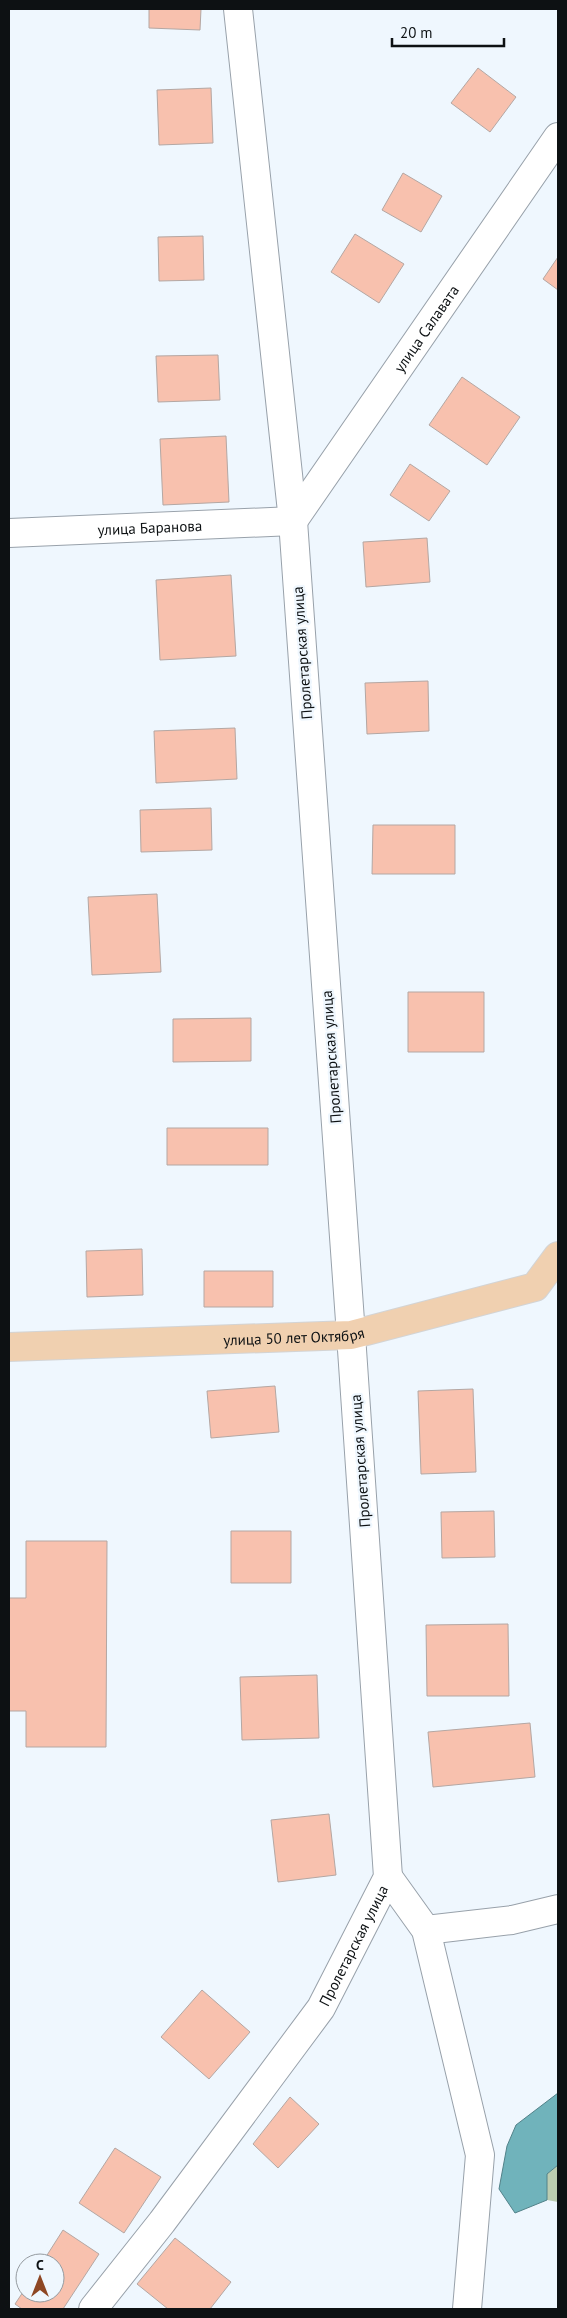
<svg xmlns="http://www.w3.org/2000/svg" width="567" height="2318" font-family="'PT Sans',sans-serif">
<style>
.green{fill:#bccdb1}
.water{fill:#70b3bb;stroke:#528289}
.building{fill:#f8c1ae;stroke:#b4a7a3}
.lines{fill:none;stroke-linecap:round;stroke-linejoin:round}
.minor-casing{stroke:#98a1aa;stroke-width:30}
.major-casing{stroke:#d3d4d5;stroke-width:30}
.minor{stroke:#fff;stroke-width:28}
.major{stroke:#f0d0b0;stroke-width:28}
.labels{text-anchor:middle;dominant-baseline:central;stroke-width:4.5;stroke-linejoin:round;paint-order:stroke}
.street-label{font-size:15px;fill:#0d1113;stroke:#eff7fe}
</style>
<rect width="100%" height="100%" fill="#eff7fe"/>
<path class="green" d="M558 2165V2202L547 2200V2174Z"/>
<path class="water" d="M558 2093V2165L547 2174V2200L515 2213 499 2189 507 2146 516 2125Z"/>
<path class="building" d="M149 9H201L200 30 149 28Z
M478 68 516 97 490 132 451 103Z
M211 88 213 143 159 145 157 90Z
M403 173 442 196 421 232 382 210Z
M355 234 404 264 379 303 331 272Z
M203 236 204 280 159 281 158 237Z
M558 257V290L543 279Z
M218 355 220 400 158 402 156 356Z
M462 377 520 417 487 465 429 425Z
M226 436 229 502 163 505 160 439Z
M410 464 450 491 429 521 390 495Z
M427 538 430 582 366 587 363 542Z
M231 575 236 656 160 660 156 580Z
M428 681 429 731 367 734 365 683Z
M235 728 237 779 156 783 154 731Z
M211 808 212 850 141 852 140 810Z
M373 825H455V874H372Z
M157 894 161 972 92 975 88 897Z
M408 992H484V1052H408Z
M251 1018V1061L173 1062V1019Z
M167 1128H268V1165H167Z
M142 1249 143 1295 87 1297 86 1251Z
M204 1271H273V1307H204Z
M275 1386 279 1432 211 1438 207 1391Z
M473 1389 476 1472 421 1474 418 1391Z
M494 1511 495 1557 442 1558 441 1512Z
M231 1531H291V1583H231Z
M26 1541H107L106 1747H26V1711H9V1598H26Z
M508 1624 509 1696H427L426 1625Z
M317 1675 319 1738 242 1740 240 1677Z
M530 1723 535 1777 433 1787 428 1732Z
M329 1814 336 1875 278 1882 271 1820Z
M202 1990 250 2032 209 2079 161 2037Z
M290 2097 319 2124 278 2168 253 2144Z
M115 2148 161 2177 124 2233 79 2203Z
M63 2230 99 2254 63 2309H22L15 2304 25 2289V2293H55V2263H42Z
M175 2238 231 2282 210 2309H168L137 2284Z"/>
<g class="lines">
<g class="minor-casing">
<g id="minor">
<path id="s1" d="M293 521 558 137"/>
<path id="s2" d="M9 533 293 521"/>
<path d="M388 1877 426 1930 480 2155 467 2309"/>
<path d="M426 1930 512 1920 558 1909"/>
<path id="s3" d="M93 2309 162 2222 321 2008 388 1877 351 1335 293 521 238 9"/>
</g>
</g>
<g class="major-casing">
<g id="major">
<path id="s4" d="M9 1347 351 1335 535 1287 558 1256"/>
</g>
</g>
<use href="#minor" class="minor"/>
<use href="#major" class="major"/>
</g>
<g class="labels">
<g class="street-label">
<text stroke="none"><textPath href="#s1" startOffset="234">улица Салавата</textPath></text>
<text stroke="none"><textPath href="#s2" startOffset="141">улица Баранова</textPath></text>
<text transform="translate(302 653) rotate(-94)">Пролетарская улица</text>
<text transform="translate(331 1057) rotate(-94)">Пролетарская улица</text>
<text stroke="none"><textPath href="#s4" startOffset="285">улица 50 лет Октября</textPath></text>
<text transform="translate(360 1461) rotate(-94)">Пролетарская улица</text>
<text stroke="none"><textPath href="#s3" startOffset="448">Пролетарская улица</textPath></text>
</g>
</g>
<rect width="567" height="2318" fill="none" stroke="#0d1113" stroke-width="20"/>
<g transform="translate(40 2278)"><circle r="24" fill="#eff7fe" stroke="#959ba0"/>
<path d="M0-4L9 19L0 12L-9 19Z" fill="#8e4724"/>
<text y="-8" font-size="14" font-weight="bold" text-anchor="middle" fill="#0d1113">С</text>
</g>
<path d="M392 38v8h112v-8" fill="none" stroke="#0d1113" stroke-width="2.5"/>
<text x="400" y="38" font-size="15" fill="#0d1113" stroke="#eff7fe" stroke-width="4" paint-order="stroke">20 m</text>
</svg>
